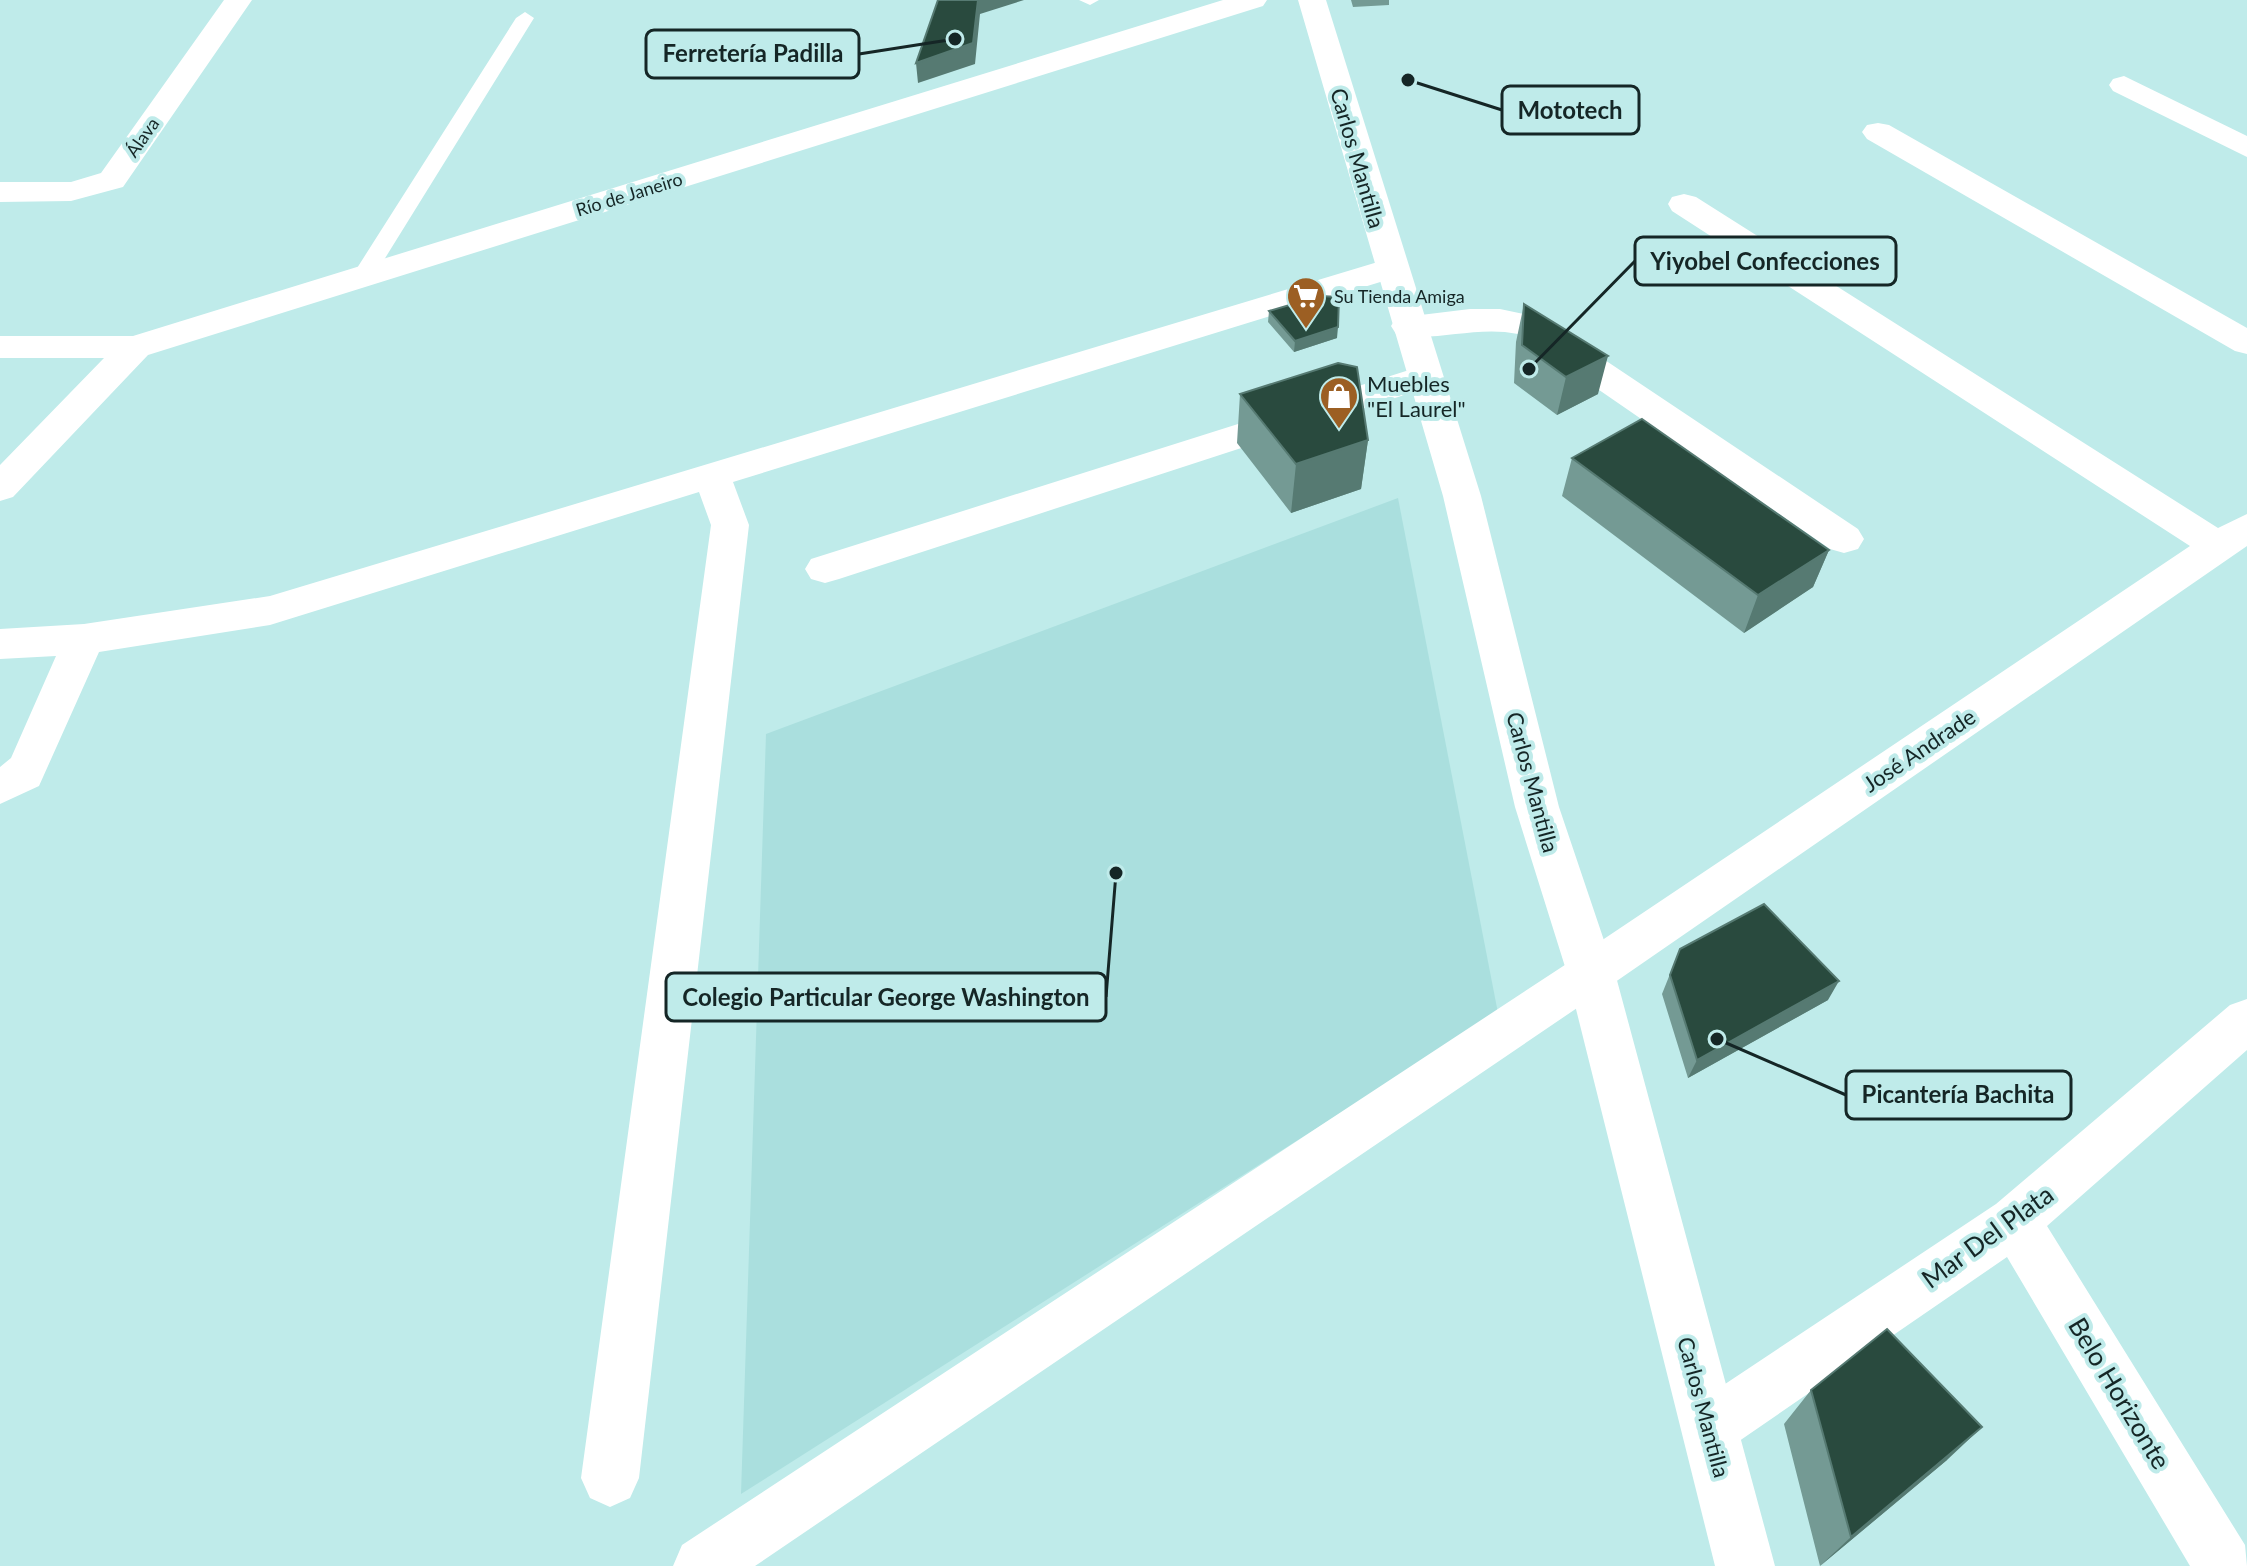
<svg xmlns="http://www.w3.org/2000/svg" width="2247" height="1566" font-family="Lato,sans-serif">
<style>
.built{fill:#aadfde}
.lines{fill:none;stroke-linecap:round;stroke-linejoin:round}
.service{fill:#fff;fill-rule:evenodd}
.minor{fill:#fff;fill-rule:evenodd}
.tertiary{fill:#fff;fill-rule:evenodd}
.wall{fill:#749a94}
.shaded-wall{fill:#567a72}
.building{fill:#294a3e;stroke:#567a72;stroke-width:2}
.labels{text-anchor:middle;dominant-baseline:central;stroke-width:8;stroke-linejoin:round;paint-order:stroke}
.far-street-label{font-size:18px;fill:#152626;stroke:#bfebea}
.far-poi-label{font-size:18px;fill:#152626;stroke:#bfebea;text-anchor:start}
.street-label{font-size:22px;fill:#152626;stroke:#bfebea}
.poi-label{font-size:22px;fill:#152626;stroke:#bfebea;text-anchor:start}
.near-street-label{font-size:26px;fill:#152626;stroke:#bfebea}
.leader{fill:none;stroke:#152626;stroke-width:3}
.callout-dot{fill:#152626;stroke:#bfebea;stroke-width:3}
.callout{fill:#bfebea;stroke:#152626;stroke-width:3}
.callout-label{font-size:24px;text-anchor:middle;font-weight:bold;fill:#152626}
</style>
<rect width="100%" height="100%" fill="#bfebea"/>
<path class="built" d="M1398 498 1498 1013 741 1494 766 734Z"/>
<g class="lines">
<path class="service" d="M1079 0H1099L1090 5Z
M525 12 534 18 374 276 363 282 355 281 352 276 516 18Z"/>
<path class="minor" d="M224 0H252L123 187 71 201 0 202V182H71L101 173Z
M1223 0H1267L1263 6 148 355 13 497 0 501V465L104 358H0V336H133Z
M2124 76 2247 136V157L2113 91 2109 85 2113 79Z
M1878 123 1889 125 2247 328V354L2235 351 1867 139 1862 132 1867 125Z
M1684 194 1696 197 2218 528 2247 514V546L1608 987 755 1566H673L682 1545 1574 959 2190 546 1672 211 1668 204 1672 197Z
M1391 258 1403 261 1408 268 1403 275 733 482 749 525 639 1478 630 1498 610 1507 590 1498 581 1478 711 525 699 492 270 625 99 652 39 786 0 804V767L11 758 56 656 0 659V629L84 624 270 596Z
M1470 309H1500L1542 318 1858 529 1864 539 1858 549 1844 553 1830 549 1518 334C1477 325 1433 343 1396 334L1391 326 1396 318Z
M1425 365 1438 368 1443 376 1438 384 839 579 825 583 811 579 805 569 811 559Z
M2247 999V1050L2047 1226 2245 1545 2247 1566H2190L2007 1257 1729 1448 1709 1456 1689 1448 1681 1428 1689 1408 1996 1204 2230 1005Z"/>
<path class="tertiary" d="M1298 0H1326L1481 496 1559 807 1615 973 1775 1566H1715L1567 973 1515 807 1443 496Z"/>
</g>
<path class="wall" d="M1351 0H1389V5L1353 7Z
M1524 304 1598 394 1557 415 1514 383 1516 342Z
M1269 311 1337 338 1294 352 1268 322Z
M1240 394 1368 440 1361 489 1291 513 1237 443Z
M1572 458 1829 550 1813 587 1744 633 1562 496Z
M1680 949 1828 1000 1688 1078 1662 994Z
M1811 1390 1947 1460 1820 1566 1784 1424Z"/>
<path class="shaded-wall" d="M978 0H1024L980 14 975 64 918 83 916 63Z
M1338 327 1337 338 1294 352 1295 341Z
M1608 356 1598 394 1557 415 1566 377Z
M1368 440 1361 489 1291 513 1296 464Z
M1829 550 1813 587 1744 633 1758 595Z
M1839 981 1828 1000 1688 1078 1697 1060Z
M1982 1427 1947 1460 1820 1566 1851 1537Z"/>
<path class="building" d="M938 0H978L973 43 916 63Z
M1320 296 1339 297 1338 327 1295 341 1269 311Z
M1524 304 1608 356 1566 377 1522 345Z
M1338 363 1357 367 1368 440 1296 464 1240 394Z
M1642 419 1829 550 1758 595 1572 458Z
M1764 904 1839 981 1697 1060 1670 975 1680 949Z
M1887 1329 1982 1427 1851 1537 1811 1390Z"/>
<defs>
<g id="supermarket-pin" transform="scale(2)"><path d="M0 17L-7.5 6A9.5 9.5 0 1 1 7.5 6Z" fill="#9c5f23" stroke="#bfebea"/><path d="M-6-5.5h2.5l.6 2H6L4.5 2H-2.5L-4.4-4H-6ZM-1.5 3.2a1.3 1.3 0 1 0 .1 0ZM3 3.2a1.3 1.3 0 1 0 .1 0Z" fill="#fff"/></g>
<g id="shop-pin" transform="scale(2)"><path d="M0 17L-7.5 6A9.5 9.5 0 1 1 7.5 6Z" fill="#9c5f23" stroke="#bfebea"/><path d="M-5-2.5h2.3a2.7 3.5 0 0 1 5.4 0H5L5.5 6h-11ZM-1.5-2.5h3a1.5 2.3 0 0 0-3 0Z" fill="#fff"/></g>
</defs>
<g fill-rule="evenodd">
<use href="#supermarket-pin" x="1306" y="296"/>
<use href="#shop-pin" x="1339" y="396"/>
</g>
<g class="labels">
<g class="far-street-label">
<text transform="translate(142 137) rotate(-55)">Álava</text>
<text transform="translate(629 194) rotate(-17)">Río de Janeiro</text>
</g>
<g class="far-poi-label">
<text x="1334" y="296">Su Tienda Amiga</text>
</g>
<g class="street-label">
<text transform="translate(1358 158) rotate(74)">Carlos Mantilla</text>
<text transform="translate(1919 750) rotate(-34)">José Andrade</text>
<text transform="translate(1533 782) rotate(75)">Carlos Mantilla</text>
<text transform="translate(1704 1407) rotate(75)">Carlos Mantilla</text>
</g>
<g class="poi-label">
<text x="1367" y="383">Muebles<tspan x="1367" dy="25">"El Laurel"</tspan></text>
</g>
<g class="near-street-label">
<text transform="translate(1987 1236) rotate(-36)">Mar Del Plata</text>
<text transform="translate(2120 1393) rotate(59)">Belo Horizonte</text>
</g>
</g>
<path class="leader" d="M955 39L859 54M1408 80L1502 110M1529 369L1635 261M1116 873L1106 997M1717 1039L1846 1095"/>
<g class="callout-dot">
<circle cx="955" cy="39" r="8"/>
<circle cx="1408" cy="80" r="8"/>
<circle cx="1529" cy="369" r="8"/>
<circle cx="1116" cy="873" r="8"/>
<circle cx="1717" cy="1039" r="8"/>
</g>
<g class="callout">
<rect x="646" y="30" width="213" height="48" rx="8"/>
<rect x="1502" y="86" width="137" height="48" rx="8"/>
<rect x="1635" y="237" width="261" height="48" rx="8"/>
<rect x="666" y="973" width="440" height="48" rx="8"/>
<rect x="1846" y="1071" width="225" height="48" rx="8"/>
</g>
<g class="callout-label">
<text x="753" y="62">Ferretería Padilla</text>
<text x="1570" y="119">Mototech</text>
<text x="1765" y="270">Yiyobel Confecciones</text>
<text x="886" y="1006">Colegio Particular George Washington</text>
<text x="1958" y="1103">Picantería Bachita</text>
</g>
</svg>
